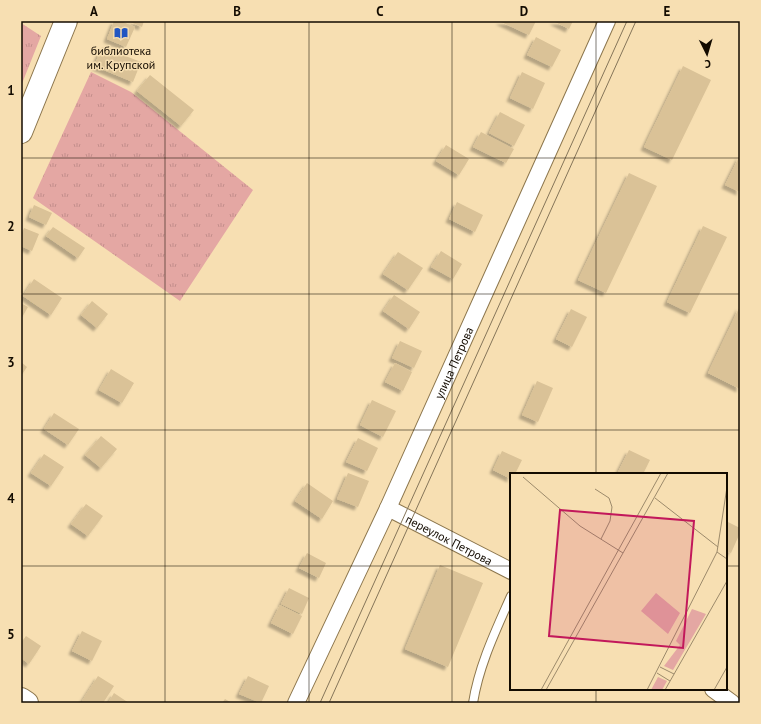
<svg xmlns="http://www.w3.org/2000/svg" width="761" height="724" font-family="'PT Sans',sans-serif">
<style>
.grass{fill:url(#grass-tufts)}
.building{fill:#dac297;filter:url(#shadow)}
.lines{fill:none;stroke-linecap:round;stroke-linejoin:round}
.lane-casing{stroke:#8c764d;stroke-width:10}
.street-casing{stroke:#8c764d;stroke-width:18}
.secondary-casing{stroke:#8c764d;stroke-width:24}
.primary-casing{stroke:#8c764d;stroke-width:24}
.lane{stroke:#fff;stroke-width:8}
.street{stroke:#fff;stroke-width:16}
.secondary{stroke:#fff;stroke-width:22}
.primary{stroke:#fff;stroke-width:22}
.tram{stroke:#857559;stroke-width:1}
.grid{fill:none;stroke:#130b00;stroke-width:1;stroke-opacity:0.55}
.labels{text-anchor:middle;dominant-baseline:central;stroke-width:3;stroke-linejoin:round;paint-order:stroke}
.poi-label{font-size:12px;fill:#130b00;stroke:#f7dfb2}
.street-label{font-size:12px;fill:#130b00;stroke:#f7dfb2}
.inset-road{fill:none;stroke:#9c8a6b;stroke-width:1}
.view{fill:#c2185b;fill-opacity:0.15;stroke:#c2185b;stroke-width:2}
.inset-edge{fill:none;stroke:#130b00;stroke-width:2}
.neatline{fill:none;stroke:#130b00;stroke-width:1.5}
.grid-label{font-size:13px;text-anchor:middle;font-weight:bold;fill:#130b00}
</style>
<defs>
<pattern id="grass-tufts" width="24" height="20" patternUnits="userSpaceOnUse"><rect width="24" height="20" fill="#e4a7a3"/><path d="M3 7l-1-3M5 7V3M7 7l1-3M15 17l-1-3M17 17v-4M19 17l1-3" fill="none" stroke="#c38e8b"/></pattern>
<filter id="shadow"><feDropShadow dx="-3.5" dy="3.5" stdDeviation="1" flood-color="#0004"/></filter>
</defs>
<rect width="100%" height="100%" fill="#f7dfb2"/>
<path class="grass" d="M21 23 41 36 21 86Z
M91 72 131 92 253 190 180 301 33 198Z"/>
<path class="building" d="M114 21H121L135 27 126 47 107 39Z
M128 21H144L142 27Z
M499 21H536L529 35Z
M553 21H573L569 29Z
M536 37 561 50 552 67 527 55Z
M102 47 141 62 133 82 94 66Z
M683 66 711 80 672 160 644 147Z
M522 72 545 83 533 109 510 98Z
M150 75 194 110 181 126 137 91Z
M500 112 525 125 514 146 489 133Z
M481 132 514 149 506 163 473 147Z
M446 145 469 159 459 175 436 161Z
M740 155V192L725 185Z
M629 173 657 186 606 293 578 280Z
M457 202 483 215 475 232 449 219Z
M34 205 52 213 46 225 29 217Z
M703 226 727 237 690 313 667 302Z
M53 227 85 248 78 258 46 236Z
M24 228 39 234 32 251 21 246V235Z
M441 251 462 264 453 279 431 267Z
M398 252 423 268 408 290 383 274Z
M34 279 62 298 51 315 23 296Z
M394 295 420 312 409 329 383 311Z
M92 301 108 314 97 328 81 315Z
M21 303 28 307 21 319Z
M740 306V389L708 373Z
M571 309 587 317 572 347 556 339Z
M400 341 422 351 414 368 392 358Z
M21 362 27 367 21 376Z
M395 363 412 372 403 391 385 382Z
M111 369 134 383 122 403 99 390Z
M537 381 553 388 538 422 522 415Z
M372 400 396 411 383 437 360 425Z
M54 413 79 429 68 445 44 429Z
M101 436 117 449 101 468 85 455Z
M358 438 378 448 367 471 346 462Z
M629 450 650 460 643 474H617Z
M502 451 522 460 515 474H511V479L493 470Z
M44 454 64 467 51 486 31 473Z
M348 473 369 481 358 507 337 499Z
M307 483 333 501 322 519 295 501Z
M86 504 103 516 88 536 71 524Z
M726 521 740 528V533L731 553 726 551Z
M307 553 326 563 319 578 299 568Z
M440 565 483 583 448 667 405 649Z
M289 588 309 598 302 614 281 604Z
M280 605 302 616 293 634 271 623Z
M82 631 102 641 92 661 72 651Z
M26 636 41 646 29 664 21 658V643Z
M98 676 114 686 103 703H85L82 701Z
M248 676 269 686 261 703 239 694Z
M114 693 129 703H108Z
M225 699 232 703H222Z"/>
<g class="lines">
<g class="lane-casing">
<path id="lane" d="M473 703C479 665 496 630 511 596"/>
</g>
<g class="street-casing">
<g id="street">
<path id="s1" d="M388 508 511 571"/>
<path d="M713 689 732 703"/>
<path id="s2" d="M296 703 388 508 607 21"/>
</g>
</g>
<g class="secondary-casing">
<path id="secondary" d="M21 699 27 703"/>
</g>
<g class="primary-casing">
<path id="primary" d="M21 132 66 21"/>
</g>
<use href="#lane" class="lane"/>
<use href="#street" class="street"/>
<use href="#secondary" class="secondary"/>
<use href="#primary" class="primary"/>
<path class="tram" d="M320 703 627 21
M329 703 636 21"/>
</g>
<path class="grid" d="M165 21V703M309 21V703M452 21V703M596 21V474M21 158H740M21 294H740M21 430H740M21 566H511M726 566H740M596 689V703"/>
<defs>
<g id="library-bare" transform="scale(1.08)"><path d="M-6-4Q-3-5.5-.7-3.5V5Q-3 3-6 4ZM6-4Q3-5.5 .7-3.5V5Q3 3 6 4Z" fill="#2155c2" stroke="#f7dfb2" stroke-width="2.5" paint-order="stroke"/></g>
</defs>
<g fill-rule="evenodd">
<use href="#library-bare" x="121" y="33"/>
</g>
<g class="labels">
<g class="poi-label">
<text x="121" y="50">библиотека<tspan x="121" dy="14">им. Крупской</tspan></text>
</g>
<g class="street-label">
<text stroke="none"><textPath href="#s2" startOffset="375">улица Петрова</textPath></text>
<text stroke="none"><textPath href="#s1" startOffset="69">переулок Петрова</textPath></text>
</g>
</g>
<g transform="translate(510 473)">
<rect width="217" height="217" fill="#f7dfb2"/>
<path d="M146 120 170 140 158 161 131 138ZM182 136 196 141 163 197 154 193 170 172 166 168ZM148 204 157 208 152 217H141Z" fill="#e4a7a3"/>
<path class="inset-road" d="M13 4 70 53 113 80M85 16 99 25 102 34 100 48 91 66M145 25 208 74M207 79 217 86M150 194 164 201M147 200 160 208M31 217 151 0M36 217 158 0M137 217 207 79 217 14M155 217 217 108M204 217 217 194"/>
<path class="view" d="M50 37 184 48 173 175 39 163Z"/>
<rect width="217" height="217" class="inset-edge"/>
</g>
<rect width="761" height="724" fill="none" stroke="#f7dfb2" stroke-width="44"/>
<g transform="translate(707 54) rotate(175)" stroke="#f7dfb2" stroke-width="3" paint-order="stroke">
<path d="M0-3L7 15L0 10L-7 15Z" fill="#130b00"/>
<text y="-6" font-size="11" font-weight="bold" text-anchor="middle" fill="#130b00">С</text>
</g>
<rect x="22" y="22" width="717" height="680" class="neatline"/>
<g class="grid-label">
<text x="94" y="16">A</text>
<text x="237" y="16">B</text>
<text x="380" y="16">C</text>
<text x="524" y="16">D</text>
<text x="667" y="16">E</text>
<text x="11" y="95">1</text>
<text x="11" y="231">2</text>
<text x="11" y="367">3</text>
<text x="11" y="503">4</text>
<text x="11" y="639">5</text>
</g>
</svg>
